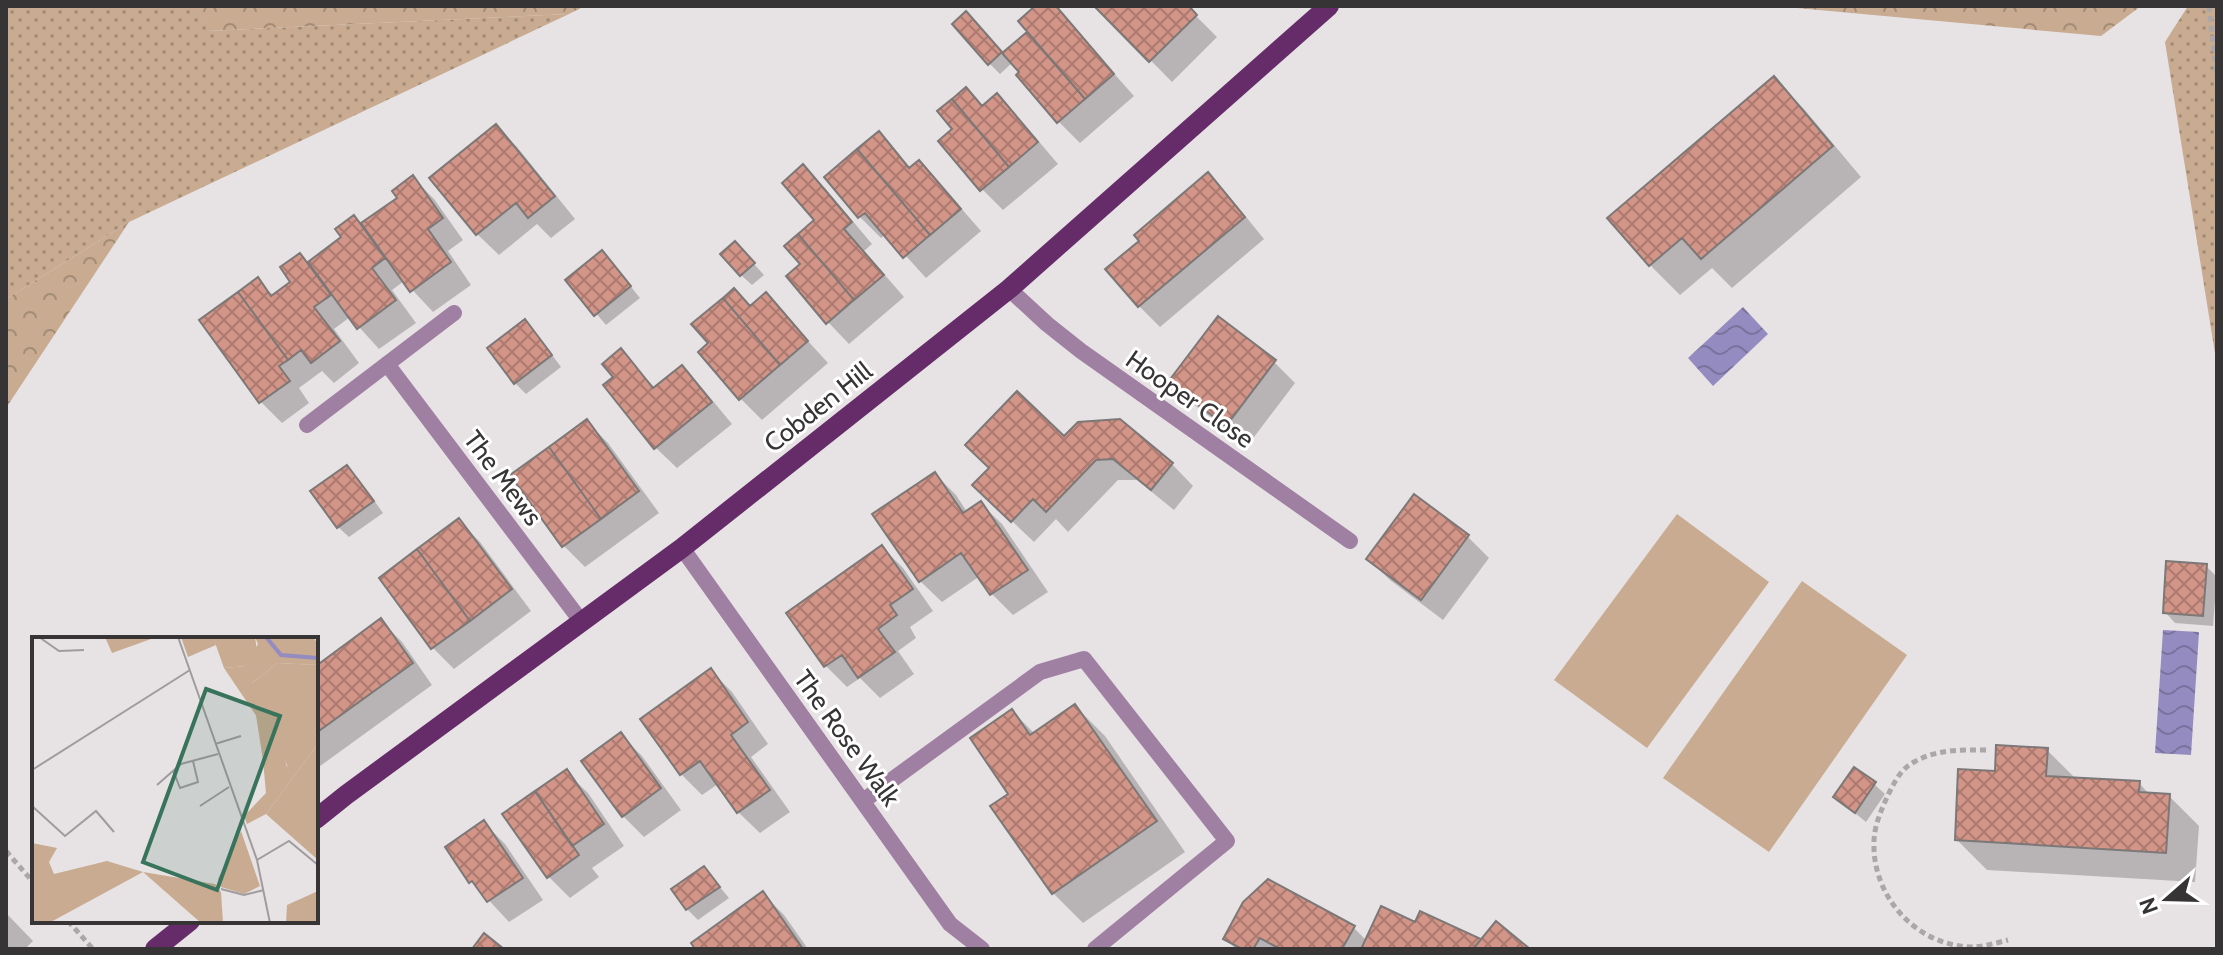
<svg xmlns="http://www.w3.org/2000/svg" width="2223" height="955" font-family="Cabin,sans-serif">
<style>
.grass{fill:url(#grass-dots)}
.forest{fill:url(#forest-crowns)}
.garden{fill:#c8ab90}
.water{fill:url(#water-waves)}
.shadow{fill:#0003}
.building{fill:url(#building-cross-hatch);stroke:#7c7877;stroke-width:2}
.lines{fill:none;stroke-linecap:round;stroke-linejoin:round}
.path{stroke:#aba7a9;stroke-width:5;stroke-dasharray:6 4;stroke-linecap:butt}
.lane{stroke:#a080a2;stroke-width:16}
.street{stroke:#a080a2;stroke-width:16}
.primary{stroke:#652c69;stroke-width:20}
.labels{text-anchor:middle;dominant-baseline:central;stroke-width:6;stroke-linejoin:round;paint-order:stroke}
.street-label{font-size:26px;fill:#363435;stroke:#fff}
.inset-river{fill:none;stroke:#948cc1;stroke-width:4}
.inset-road{fill:none;stroke:#a09c9e;stroke-width:2}
.view{fill:#38735c;fill-opacity:0.15;stroke:#38735c;stroke-width:4}
.inset-edge{fill:none;stroke:#363435;stroke-width:4}
</style>
<defs>
<pattern id="grass-dots" width="8" height="8" patternUnits="userSpaceOnUse" patternTransform="scale(2)"><rect width="8" height="8" fill="#c8ab90"/><path d="M2 2h.1M6 6h.1" fill="none" stroke="#a38c76" stroke-width="1.8" stroke-linecap="round"/></pattern>
<pattern id="forest-crowns" width="20" height="18" patternUnits="userSpaceOnUse" patternTransform="scale(2)"><rect width="20" height="18" fill="#c8ab90"/><path d="M2 6a3 3 0 1 1 6 0M12 15a3 3 0 1 1 6 0" fill="none" stroke="#a38c76"/></pattern>
<pattern id="water-waves" width="16" height="10" patternUnits="userSpaceOnUse" patternTransform="scale(2)"><rect width="16" height="10" fill="#948cc1"/><path d="M0 5q4-4 8 0t8 0" fill="none" stroke="#7a739e"/></pattern>
<pattern id="building-cross-hatch" width="8" height="8" patternUnits="userSpaceOnUse" patternTransform="scale(2)"><rect width="8" height="8" fill="#d39588"/><path d="M0 0l8 8M0 8l8-8" fill="none" stroke="#ac7a70"/></pattern>
</defs>
<rect width="100%" height="100%" fill="#e7e2e4"/>
<path class="grass" d="M6 6H201L208 31 569 14 129 222 6 299Z
M2188 6H2217V366L2165 42Z"/>
<path class="forest" d="M201 6H585L569 14 207 31Z
M1776 6H2141L2101 36Z
M129 222 6 408V299Z"/>
<path class="garden" d="M1677 514 1769 582 1647 748 1554 680Z
M1802 581 1907 655 1769 852 1663 778Z"/>
<path class="water" d="M1743 307 1768 334 1713 386 1688 358Z
M2163 630 2199 632 2191 755 2155 753Z"/>
<path class="shadow" d="M1038 6H1054L1134 96 1080 143 1059 122 1019 75 1022 72 1013 62 1000 74 989 63 977 24 1004 55 1030 32Z
M1097 6H1186L1217 37 1172 82Z
M1774 79 1804 109 1861 177 1732 288 1712 268 1680 295 1650 265Z
M997 96 1018 117 1058 164 1003 210 982 189 983 108Z
M495 126 517 147 575 219 551 238 537 224 499 255 477 234 432 178Z
M878 134 911 169 919 162 940 184 981 231 926 278 886 234 881 238 860 217 826 177Z
M803 167 825 188 872 244 864 251 904 297 849 344 828 322 789 276 802 264 817 221Z
M1208 175 1229 196 1264 239 1160 327 1139 306 1142 241Z
M413 178 434 199 463 240 448 251 471 285 433 312 404 281 392 290 416 323 379 349 350 317 334 329 359 363 334 383 322 371 299 388 309 403 282 423 261 402 257 280 274 296 293 282 300 256 309 264 344 238 354 217 362 225 400 198Z
M745 254 764 275 752 285 741 275Z
M612 263 640 298 606 325 568 280Z
M766 295 828 363 762 420 741 399 701 352Z
M525 322 535 332 561 367 526 394 515 383 490 348Z
M621 350 655 388 682 367 703 389 732 424 677 468 655 447 616 377Z
M1274 362 1295 383 1248 445 1192 403 1171 381Z
M587 422 608 443 659 513 585 567 564 546Z
M1119 422 1172 464 1193 486 1174 510 1137 480H1118L1068 532 1056 519 1034 542 996 506 991 468 1064 439Z
M347 467 358 478 383 513 349 537 338 527Z
M935 474 956 495 967 512 980 503 1002 524 1048 592 1013 615 992 594 980 576 942 602 920 581Z
M1414 497 1468 537 1489 558 1443 620 1390 580 1368 559Z
M459 521 480 542 531 611 454 669 433 648 381 579Z
M882 547 903 568 933 611 910 627 916 638 898 651 914 674 880 698 860 678 847 687 826 666 788 613Z
M2206 566 2217 577 2213 626 2175 623 2165 612Z
M381 621 402 642 432 685 316 769V668Z
M711 671 732 692 768 744 751 757 790 812 760 833 738 812 718 784 702 795 681 774Z
M1075 706 1105 736 1185 852 1083 923 1053 893 1011 794 1012 711 1035 734Z
M620 734 642 756 681 810 644 837 623 816Z
M2047 750 2076 779 2139 783 2150 795 2169 796 2199 826 2195 882 1987 870 1957 840Z
M566 772 588 793 624 846 592 868 599 877 570 898 549 877 505 814Z
M1874 784 1885 794 1866 822 1835 797Z
M484 823 505 844 543 900 509 922 471 881Z
M704 868 729 898 698 920 687 909Z
M763 894 784 915 808 949H697Z
M6 913 33 941 25 949H6Z
M1421 913 1481 942 1527 949H1236L1225 938 1354 928 1367 941 1416 924Z"/>
<path class="building" d="M1035 6H1056L1114 74 1085 99 1018 21Z
M1094 6H1189L1197 15 1149 62Z
M966 11 1002 52 988 65 952 24Z
M1027 32 1085 99 1057 123 1016 75 1019 72 1002 53Z
M1774 76 1833 146 1701 259 1682 238 1649 266 1607 218Z
M966 87 982 106 997 93 1038 142 1009 167 952 99Z
M952 99 1009 167 980 191 938 141 952 129 937 111Z
M496 124 555 196 528 218 516 203 476 235 429 178Z
M879 131 909 168 919 160 961 209 930 235 857 149Z
M857 149 930 235 903 258 865 213 858 218 824 177Z
M803 164 852 222 844 229 884 275 854 300 798 234 814 220 782 183Z
M1208 172 1245 217 1138 307 1105 269 1139 241 1134 235Z
M413 175 443 218 428 229 451 262 410 292 361 223 397 198 392 191Z
M354 215 385 258 372 268 396 300 357 329 308 262 341 237 335 229Z
M798 234 854 300 826 324 786 276 800 264 784 246Z
M735 241 755 263 740 276 720 254Z
M602 250 631 286 594 316 565 280Z
M300 253 331 295 314 307 340 341 311 363 301 350 288 360 238 292 258 277 271 296 290 282 280 267Z
M734 288 750 306 766 292 808 341 780 365 723 298Z
M238 292 288 360 279 366 290 381 259 403 199 320Z
M723 298 780 365 739 400 698 352 708 343 691 324Z
M1218 316 1276 360 1226 426 1168 382Z
M525 319 552 355 514 384 487 348Z
M621 348 653 388 682 365 712 402 654 449 603 385 613 377 602 364Z
M1017 391 1064 436 1078 422 1120 419 1173 463 1151 490 1113 459 1096 460 1046 512 1033 499 1011 522 972 485 989 468 965 445Z
M587 419 639 491 601 519 549 447Z
M549 447 601 519 562 547 510 475Z
M347 465 374 501 337 528 310 491Z
M935 472 963 513 981 501 1028 570 990 595 961 553 919 582 872 514Z
M1414 494 1469 535 1421 600 1366 559Z
M459 518 512 589 470 621 417 549Z
M882 545 913 589 890 605 897 615 878 629 895 652 858 678 842 655 824 667 786 613Z
M417 549 470 621 431 649 379 578Z
M2166 561 2207 564 2203 616 2163 613Z
M381 618 413 663 316 733V666Z
M711 668 748 722 731 735 770 790 737 813 700 761 680 775 640 719Z
M1075 704 1157 821 1052 894 990 806 1008 794 970 738 1012 709 1030 735Z
M621 732 661 788 622 817 581 761Z
M1996 745 2048 748 2046 776 2140 781 2139 792 2170 794 2166 853 1955 840 1958 769 1995 771Z
M1854 767 1876 782 1855 813 1833 797Z
M567 769 604 824 572 846 535 791Z
M535 791 579 855 547 878 502 814Z
M484 820 523 878 487 902 472 881 469 883 445 847Z
M704 866 720 887 686 910 671 889Z
M1268 879 1355 926 1342 949H1280L1260 938 1253 949H1242L1223 939 1243 902Z
M763 891 803 949H695L691 943Z
M1381 906 1415 922 1420 911 1481 939 1473 949H1361Z
M1496 921 1530 949H1473Z
M484 933 504 949H472Z"/>
<g class="lines">
<path class="path" d="M2209 6 2217 79
M1986 750C1961 750 1937 749 1914 762 1901 769 1895 781 1888 795 1882 808 1874 826 1874 842 1872 892 1910 939 1960 946 1976 949 1992 944 2008 940
M6 851 34 883
M68 921 93 949"/>
<path class="lane" d="M1009 289 1047 324 1081 351 1350 541
M863 801 1040 672 1084 659 1227 841 1095 949"/>
<path class="street" d="M387 364 581 621
M307 425 454 313
M682 548 950 924 982 949"/>
<path class="primary" d="M316 819 346 795 682 548 1009 289 1329 6
M155 949 190 921"/>
</g>
<g class="labels">
<g class="street-label">
<text transform="translate(1190 399) rotate(35)">Hooper Close</text>
<text transform="translate(818 407) rotate(-38)">Cobden Hill</text>
<text transform="translate(503 478) rotate(53)">The Mews</text>
<text transform="translate(847 738) rotate(54)">The Rose Walk</text>
</g>
</g>
<g transform="translate(32 637)">
<rect width="286" height="286" fill="#e7e2e4"/>
<path d="M73 0H119V2L80 16ZM245 26 286 28V98L273 101 256 130 240 95 231 123 219 47ZM111 235 183 247 189 255 191 286H169Z" fill="#c8ab90"/>
<path d="M223 0H281L286 7V28L245 26 220 46 227 83 192 31 214 29 226 7ZM240 95H245L255 130 273 100 286 98V107L234 177 215 187 212 179 234 156 231 123ZM209 194 228 249 212 257 189 250 186 242ZM0 206 25 211 17 225 22 237 75 224 111 235 17 286H0ZM286 254V286H254L255 268Z" fill="#c8ab90"/>
<path d="M149 0H181L184 8 156 20Z" fill="#c8ab90"/>
<path d="M286 107V223L234 177Z" fill="#c8ab90"/>
<path d="M181 0H223L226 20 214 29 192 31ZM271 149 286 162V213L246 177Z" fill="#c8ab90"/>
<path class="inset-river" d="M234 0 249 18 286 21"/>
<path class="inset-road" d="M7 0 27 14 52 13M146 0 225 223 238 286M183 107 209 99M0 133 158 33M141 133 148 151 166 145 161 124M125 148 149 127 186 117M0 169 33 199 64 174 82 195M168 169 197 150M225 223 257 204 286 228M189 252 212 258 232 253"/>
<path class="view" d="M174 52 248 79 185 253 111 225Z"/>
<rect width="286" height="286" class="inset-edge"/>
</g>
<rect width="2223" height="955" fill="none" stroke="#363435" stroke-width="16"/>
<g transform="translate(2167 899) rotate(250)" stroke="#ffffff" stroke-width="6" paint-order="stroke">
<path d="M0-6L14 30L0 20L-14 30Z" fill="#363435"/>
<text y="-12" font-size="22" font-weight="bold" text-anchor="middle" fill="#363435">N</text>
</g>
</svg>
